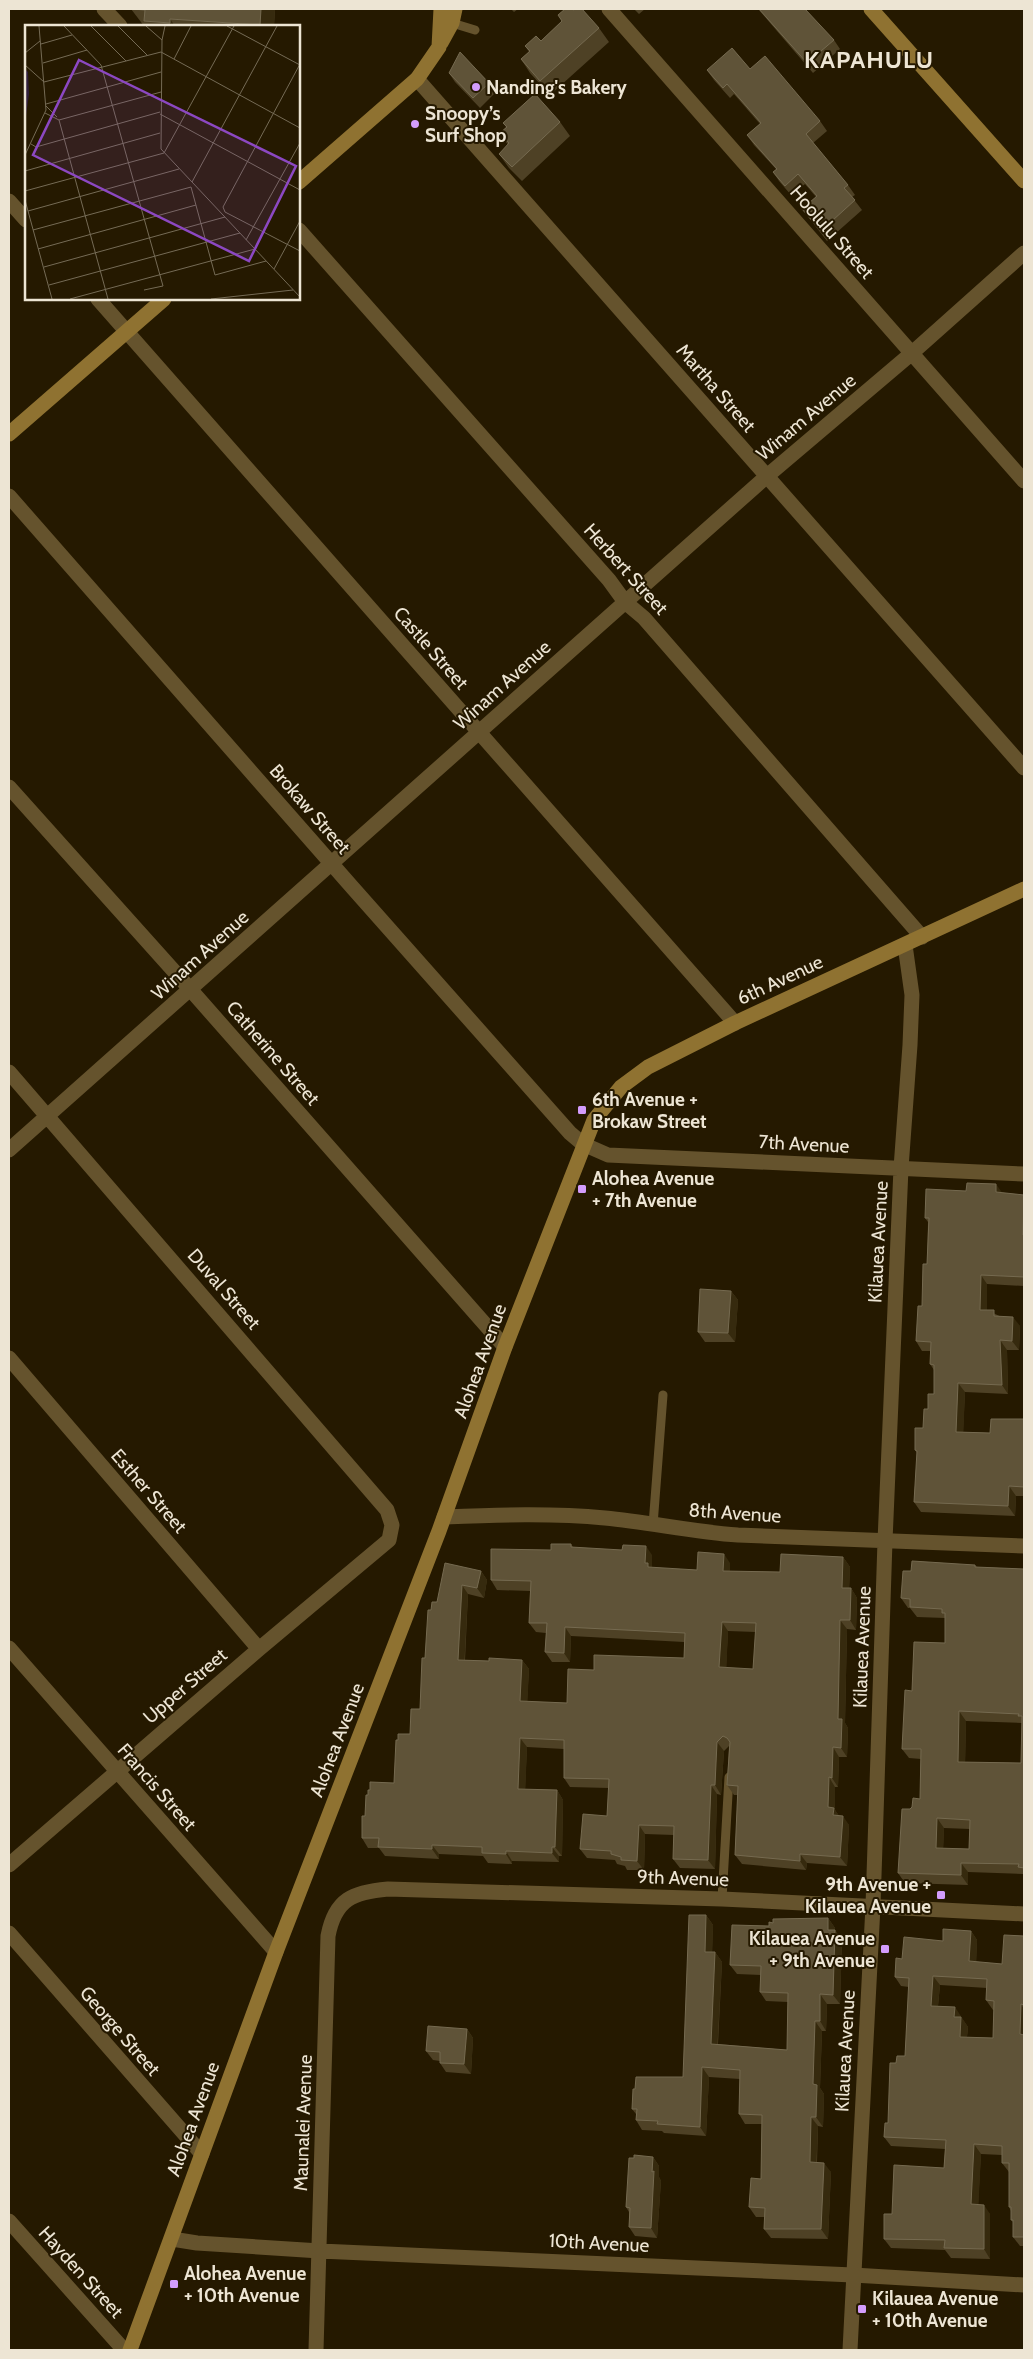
<svg xmlns="http://www.w3.org/2000/svg" width="1033" height="2359" font-family="Cabin,sans-serif">
<style>
.lines{fill:none;stroke-linecap:round;stroke-linejoin:round}
.lane{stroke:#65532d;stroke-width:9}
.street{stroke:#65532d;stroke-width:15}
.secondary{stroke:#8f7231;stroke-width:15}
.wall{fill:#4e4125;fill-rule:evenodd}
.shaded-wall{fill:#362a0e}
.building{fill:#5f5338;stroke:#756a50;fill-rule:evenodd}
.poi-dot{fill:#d39cfc;stroke:#251900;stroke-width:2}
.labels{text-anchor:middle;dominant-baseline:central;stroke-width:4;stroke-linejoin:round;paint-order:stroke}
.poi-label{font-size:19px;font-weight:bold;fill:#ede5d4;stroke:#251900;text-anchor:start}
.street-label{font-size:19px;fill:#ede5d4;stroke:#251900}
.district-label{font-size:24px;font-weight:bold;letter-spacing:1px;fill:#ede5d4;stroke:#251900}
.inset-road{fill:none;stroke:#756b55;stroke-width:1}
.view{fill:#8c48c2;fill-opacity:0.15;stroke:#8c48c2;stroke-width:2.5}
.inset-edge{fill:none;stroke:#ede5d4;stroke-width:2.5}
</style>
<rect width="100%" height="100%" fill="#251900"/>
<g class="lines">
<path class="lane" d="M452 23 475 30
M653 1525 663 1395
M722 1899 729 1777"/>
<path class="street" d="M104 9 120 26
M609 9 1024 481
M417 79 1024 768
M9 201 26 220
M299 230 609 580 625 602 644 618 922 937
M98 299 735 1023
M9 496 352 887 570 1133 583 1144 608 1155 1024 1174
M9 787 190 989 505 1347
M9 1072 387 1510 392 1525 389 1540 259 1649 9 1865
M9 1150 767 476 912 353 1024 253
M9 1358 259 1649
M444 1517C498 1515 551 1513 605 1518 649 1522 693 1532 738 1535L1024 1546
M9 1648 276 1952
M9 1933 202 2154
M9 2221 124 2350
M172 2239 197 2243 320 2251 853 2275 1024 2285
M316 2350 328 1936C335 1899 353 1892 388 1889L722 1899 1024 1914
M850 2350 873 1906 885 1541 901 1168 910 1045 912 995 905 945"/>
<path class="secondary" d="M871 9 1024 181
M441 43 452 23 455 9
M299 182 417 79 439 47 441 9
M9 434 164 299
M130 2350 276 1952 439 1531 505 1347 594 1120 621 1087 648 1067 735 1023 1024 889"/>
</g>
<path class="wall" d="M131 9H275L274 26H144Z
M511 9H518L514 12Z
M634 9H645L639 14Z
M758 9 834 40 840 49 813 73 765 17Z
M558 15 599 28 609 42 550 95 530 73 521 59 529 52 525 46 541 41 562 21Z
M750 69 820 121 827 131 813 143 848 185 855 195 852 197 862 210 827 241 809 218 802 209 816 197 805 184 791 195 779 181 773 172 776 169 754 145 747 135 760 124 734 94 730 98 714 80 707 70Z
M449 73 489 83 496 92 480 108 455 82Z
M560 122 570 136 522 181 509 168 499 154 508 145 500 133 506 127 503 123Z
M966 1191 1024 1195V1286L987 1284V1310L1020 1326 1019 1350H1007L1008 1394 965 1392 963 1432 990 1433 1024 1419V1496H1016L1015 1516 921 1512 914 1502 917 1453 915 1450 923 1428 928 1409 934 1394V1370L930 1364V1351H922L916 1341 922 1306 927 1264 928 1222 925 1218Z
M731 1291 738 1300 735 1342H705L698 1332Z
M571 1544 573 1547 652 1555V1568L697 1570 730 1563V1571L780 1572 843 1557 850 1567 849 1588H851L857 1598 856 1630 847 1629 845 1723 848 1728 847 1757H839L838 1787H835V1810L839 1816 849 1825 847 1866 807 1863 806 1870 742 1864 735 1855 738 1795H734L727 1785 729 1746 724 1751 721 1795 717 1794 715 1869 680 1868 673 1859 674 1835 645 1834 644 1870H627L625 1866 617 1864 615 1860 587 1858 580 1849 607 1816 609 1788 570 1787 564 1778V1749L527 1747 525 1789 557 1790 563 1800 562 1856H559V1862L512 1861V1864L488 1863 483 1856 439 1854V1859L385 1856 379 1848H368L362 1838 368 1795 370 1790 394 1783 398 1740 410 1734 420 1709 431 1610 437 1602 481 1571 487 1580 484 1598 468 1594 465 1660 489 1661 522 1660 529 1669 527 1702 567 1703 594 1670 684 1658V1642L571 1636 570 1662H552L545 1652 546 1633 536 1632 529 1623 530 1591 497 1590 491 1580 551 1550ZM728 1631 756 1632 753 1669 726 1668Z
M975 1565 977 1567 1024 1569V1876L1023 1874 968 1872V1885L905 1883 898 1873 910 1809 920 1799 921 1759 909 1758 902 1749 912 1691 945 1643V1618L917 1617 910 1608H908L901 1598 911 1571ZM966 1721 1022 1723 1021 1763 965 1762ZM944 1828 970 1829 969 1849 943 1848Z
M706 1915 713 1925 712 1952H715L722 1962 718 2044 787 2050 788 2002 766 2001 760 1992 761 1975 737 1974 730 1965 769 1926 773 1923 828 1918 835 1928V1930L842 1940 840 2004H827L826 2031H822L820 2088 824 2094 823 2127 818 2126 817 2162 831 2172 828 2239 771 2238 764 2229 765 2217H756L749 2207 761 2179 762 2124H745L739 2114 740 2079 709 2077 706 2136 664 2133 662 2131 642 2130 636 2120V2114L632 2109 635 2089 683 2077Z
M971 1931 977 1940 976 1962 1002 1964 1024 1936V2246H1020L1013 2237V2222L1011 2220V2211L1009 2207V2172L1002 2163V2155L981 2154 978 2205 990 2214V2259L951 2258 945 2250 891 2248 884 2239 892 2214 944 2168 945 2149 891 2146 884 2137 888 2123 896 2063 905 2056 909 1987 901 1986 895 1977 902 1959 943 1941ZM940 1985 987 1988 986 2000 993 2010H994L993 2038 967 2037 968 2027 961 2017 938 2006Z
M467 2029 473 2038 471 2074 446 2072 440 2063V2061L433 2060 426 2051Z
M653 2157 659 2166V2177L661 2181 657 2238 635 2236 629 2227V2212L626 2207 634 2158Z"/>
<path class="shaded-wall" d="M261 9H275L274 26H260V25Z
M170 19 175 26H172L170 23Z
M996 1184 1003 1194 996 1192Z
M1024 1211V1237L1023 1235Z
M981 1275 987 1284V1319L980 1310Z
M731 1291 738 1300 735 1342 728 1333Z
M1013 1317 1020 1326 1019 1350 1012 1341Z
M1000 1340 1007 1350 1008 1394 1002 1385Z
M958 1383 965 1392 963 1441 956 1432Z
M1009 1486 1016 1496 1015 1516 1008 1506Z
M646 1546 652 1555V1569L654 1577 645 1563Z
M724 1554 730 1563V1581L723 1571Z
M843 1557 850 1567 849 1597 842 1588Z
M481 1571 487 1580 484 1598 477 1588Z
M462 1585 468 1594 464 1669 458 1660Z
M851 1588 857 1598 856 1630 850 1620Z
M840 1620 847 1629 845 1723 848 1728 847 1757 841 1748 838 1719Z
M722 1622 728 1631 726 1677 719 1667Z
M565 1627 571 1636 570 1662 564 1653Z
M522 1660 529 1669 527 1711 520 1701Z
M959 1711 966 1721 965 1772 958 1762Z
M520 1738 527 1747 525 1798 518 1789Z
M717 1742 724 1751 721 1795 715 1785Z
M833 1747 839 1757 838 1787 832 1778Z
M829 1777 835 1787V1810L840 1817V1825L828 1807Z
M711 1785 717 1794 715 1869 708 1860Z
M557 1790 563 1800 562 1856 555 1847Z
M843 1816 849 1825 847 1866 840 1857Z
M937 1818 944 1828 943 1857 936 1848Z
M639 1825 645 1834 644 1870 637 1861Z
M432 1845 439 1854V1859L432 1849Z
M552 1847 559 1856V1862L552 1853Z
M506 1851 512 1861V1864L506 1854Z
M800 1854 807 1863 806 1870 800 1861Z
M961 1863 968 1872V1885L961 1875Z
M706 1915 713 1925 712 1961 705 1952Z
M828 1918 835 1928 834 1940 828 1930Z
M835 1930 842 1940 840 2004 833 1995Z
M971 1931 977 1940 976 1971 969 1961Z
M715 1952 722 1962 717 2053 711 2044Z
M933 1976 940 1985 937 2015 931 2006Z
M820 1994 827 2004 826 2031 820 2021Z
M1021 2004 1024 2009V2040L1020 2034Z
M955 2007 968 2027 966 2046 960 2037 954 2017Z
M815 2021 822 2031 820 2088 824 2094 823 2127 816 2117 813 2084Z
M467 2029 473 2038 471 2074 464 2064Z
M702 2067 709 2077 706 2136 700 2127Z
M811 2117 818 2126 816 2171 810 2162Z
M974 2144 981 2154 978 2214 971 2204Z
M653 2157 659 2166V2177L661 2181 657 2238 651 2228Z
M824 2163 831 2172 828 2239 821 2229Z
M984 2205 990 2214V2259L984 2249Z"/>
<path class="building" d="M132 9H261L260 25 170 19V23L144 21 145 10Z
M565 9H572L573 10 575 9H582L599 28 540 81 521 59 530 51 525 46 536 36 541 41 562 21 558 15Z
M759 9H805L834 40 807 63Z
M732 48 750 69 765 56 820 121 806 134 848 185 844 188 855 200 821 231 802 209 817 196 798 174 785 186 773 172 777 169 747 135 761 123 727 84 723 88 707 70Z
M460 52 489 83 473 98 449 73Z
M535 94 560 122 512 167 499 154 509 143 500 133 507 127 503 123Z
M967 1183 996 1184V1192L1024 1195 1023 1235H1024V1277L981 1275 980 1310H994V1316L1013 1317 1012 1341 1000 1340 1002 1385 958 1383 956 1432 990 1433 991 1419H1024V1487L1009 1486 1008 1506 914 1502 917 1451 915 1450V1428H923L924 1409H928V1394H934V1365L930 1364 931 1342 916 1341 918 1306H922L923 1264H927L929 1218H925L926 1189 966 1191Z
M700 1289 731 1291 728 1333 698 1332Z
M551 1544H571V1547L622 1550 623 1545 646 1546 645 1563H648V1567L697 1570 698 1552 724 1554 723 1571 780 1572 781 1554 843 1557 842 1588H851L850 1620H840L838 1719H842L841 1748 833 1747 832 1778 829 1777 828 1807 834 1808 833 1815 843 1816 840 1857 800 1854V1861L735 1855 738 1786 727 1785 730 1742 727 1738 723 1736 717 1742 715 1785H711L708 1860 673 1859 674 1826 639 1825 637 1861 621 1860V1857L611 1854V1851L580 1849 583 1814 607 1816 609 1779 564 1778V1740L520 1738 518 1789 557 1790 555 1847H552V1853L506 1851V1854L482 1853V1847L432 1845V1849L378 1847 379 1838H362V1816H365L366 1795H368V1790H370V1782L394 1783 396 1740H398V1734H410L411 1709H420L422 1658H425L428 1610H431L432 1602H437L445 1563 481 1571 477 1588 462 1585 458 1660 489 1661V1658L522 1660 520 1701 567 1703 568 1669 594 1670V1655L684 1658 685 1633 565 1627 564 1653 545 1652 547 1623H529L531 1581 491 1580V1549L551 1550ZM722 1622 756 1623 753 1669 719 1667Z
M912 1561 975 1565V1567L1024 1569V1868L1018 1867 1019 1864 961 1863V1875L898 1873 902 1809H910L912 1807 913 1798 920 1799 921 1749H902L905 1690 912 1691 914 1642 945 1643V1613H942V1609L910 1607V1599L901 1598 903 1571H911ZM959 1711 1019 1714 1018 1716H1022L1021 1763 958 1762ZM937 1818 970 1820 969 1849 936 1848Z
M689 1915H706L705 1952H715L711 2044 787 2050 788 1993 760 1992 761 1966 730 1965 732 1925 769 1926V1922L773 1923V1919L828 1918V1930H835L833 1995 820 1994V2021H815L813 2084 817 2085 816 2117H811L810 2162 824 2163 821 2229H764L765 2208 749 2207 751 2178 761 2179 762 2115 739 2114 740 2070 702 2067 700 2127 657 2124 658 2121 636 2120 637 2109H632L633 2089H635L636 2077H683Z
M943 1929 971 1931 969 1961 1002 1964 1004 1935 1024 1936V2005L1021 2004 1020 2034 1024 2035V2237H1013V2220H1011V2207H1009V2163H1002V2146L974 2144 971 2204 984 2205V2249L944 2248 945 2240 884 2239V2214H892L894 2165 944 2168 946 2140 884 2137 885 2123H888L890 2063H896L897 2056H905L909 1978 895 1977 896 1958 902 1959 904 1937 943 1941ZM933 1976 987 1979 986 2000 994 2001 993 2038 960 2037 961 2017H954L955 2007 931 2006Z
M428 2026 467 2029 464 2064 440 2063V2052L426 2051Z
M634 2155 653 2157 652 2172 654 2171 651 2228 629 2227 630 2208 626 2207 629 2158H634Z"/>
<g class="poi-dot">
<circle cx="476" cy="87" r="5"/>
<circle cx="415" cy="124" r="5"/>
<rect x="577" y="1105" width="10" height="10" rx="2.5"/>
<rect x="577" y="1184" width="10" height="10" rx="2.5"/>
<rect x="936" y="1890" width="10" height="10" rx="2.5"/>
<rect x="880" y="1944" width="10" height="10" rx="2.5"/>
<rect x="169" y="2279" width="10" height="10" rx="2.5"/>
<rect x="857" y="2304" width="10" height="10" rx="2.5"/>
</g>
<g class="labels">
<g class="poi-label">
<text x="486" y="87">Nanding's Bakery</text>
<text x="425" y="113">Snoopy’s<tspan x="425" dy="22">Surf Shop</tspan></text>
<text x="592" y="1099">6th Avenue +<tspan x="592" dy="22">Brokaw Street</tspan></text>
<text x="592" y="1178">Alohea Avenue<tspan x="592" dy="22">+ 7th Avenue</tspan></text>
<text x="931" y="1884" text-anchor="end">9th Avenue +<tspan x="931" dy="22">Kilauea Avenue</tspan></text>
<text x="875" y="1938" text-anchor="end">Kilauea Avenue<tspan x="875" dy="22">+ 9th Avenue</tspan></text>
<text x="184" y="2273">Alohea Avenue<tspan x="184" dy="22">+ 10th Avenue</tspan></text>
<text x="872" y="2298">Kilauea Avenue<tspan x="872" dy="22">+ 10th Avenue</tspan></text>
</g>
<g class="street-label">
<text transform="translate(832 232) rotate(49)">Hoolulu Street</text>
<text transform="translate(716 388) rotate(49)">Martha Street</text>
<text transform="translate(806 417) rotate(-40)">Winam Avenue</text>
<text transform="translate(626 569) rotate(48)">Herbert Street</text>
<text transform="translate(431 648) rotate(49)">Castle Street</text>
<text transform="translate(502 685) rotate(-42)">Winam Avenue</text>
<text transform="translate(310 809) rotate(49)">Brokaw Street</text>
<text transform="translate(200 955) rotate(-42)">Winam Avenue</text>
<text transform="translate(780 980) rotate(-25)">6th Avenue</text>
<text transform="translate(273 1053) rotate(49)">Catherine Street</text>
<text transform="translate(804 1144) rotate(3)">7th Avenue</text>
<text transform="translate(878 1242) rotate(-87)">Kilauea Avenue</text>
<text transform="translate(224 1289) rotate(49)">Duval Street</text>
<text transform="translate(480 1361) rotate(-70)">Alohea Avenue</text>
<text transform="translate(149 1491) rotate(49)">Esther Street</text>
<text transform="translate(735 1513) rotate(4)">8th Avenue</text>
<text transform="translate(862 1647) rotate(-88)">Kilauea Avenue</text>
<text transform="translate(185 1686) rotate(-41)">Upper Street</text>
<text transform="translate(337 1740) rotate(-69)">Alohea Avenue</text>
<text transform="translate(157 1787) rotate(49)">Francis Street</text>
<text transform="translate(683 1878) rotate(2)">9th Avenue</text>
<text transform="translate(120 2031) rotate(49)">George Street</text>
<text transform="translate(845 2051) rotate(-87)">Kilauea Avenue</text>
<text transform="translate(193 2119) rotate(-70)">Alohea Avenue</text>
<text transform="translate(303 2123) rotate(-88)">Maunalei Avenue</text>
<text transform="translate(599 2243) rotate(3)">10th Avenue</text>
<text transform="translate(81 2272) rotate(48)">Hayden Street</text>
</g>
<g class="district-label">
<text x="869" y="59">KAPAHULU</text>
</g>
</g>
<g transform="translate(25 25)">
<rect width="275" height="275" fill="#251900"/>
<path d="M0 44 3 47 4 69 0 98Z" fill="#301f3c"/>
<path class="inset-road" d="M39 1 76 40 138 261 119 265M66 1 101 36M93 1 122 30M121 1 137 15M140 1 137 15 136 124 275 272M202 1 275 40M16 19 47 10M0 28 15 16M149 34 166 1M18 38 62 25M275 39 198 182 200 187 275 226M0 40 19 57 136 27 275 103M21 79 136 47M21 81 32 92M20 88 34 95 83 274M135 89 275 165M34 95 136 67M6 119 11 122 135 87M139 128 209 1M0 130 21 85 14 1M0 146 135 108M167 157 252 1M0 166 139 128M0 175 27 274M3 186 154 144M8 205 166 162 190 250 241 236M221 215 275 118M13 224 171 180M19 242 200 192M249 244 275 196M24 260 215 208M45 274 230 224M186 274 268 265"/>
<path class="view" d="M54 35 271 141 224 236 8 130Z"/>
<rect width="275" height="275" class="inset-edge"/>
</g>
<rect width="1033" height="2359" fill="none" stroke="#ede5d4" stroke-width="20"/>
</svg>
